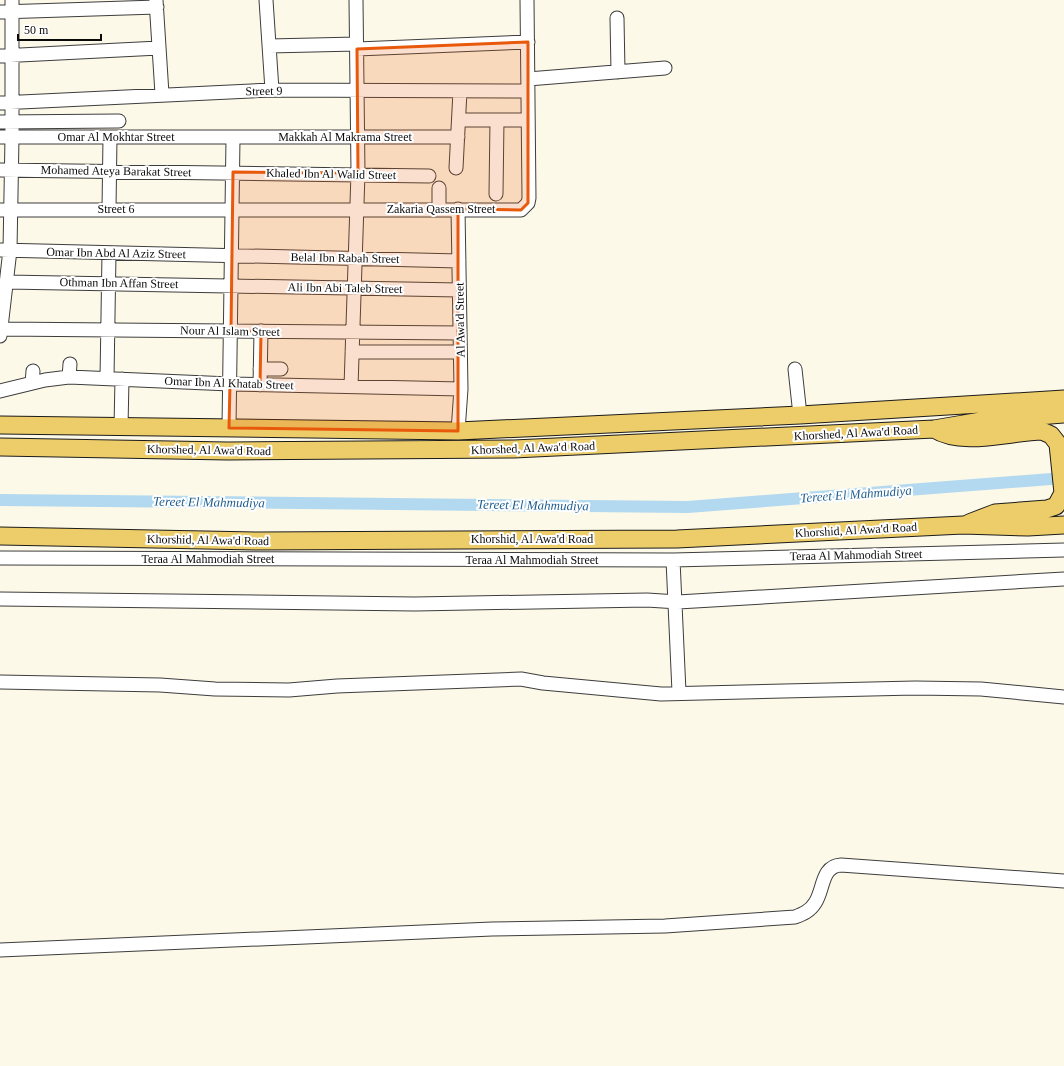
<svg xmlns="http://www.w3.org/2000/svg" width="1064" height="1066" font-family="'Times New Roman',serif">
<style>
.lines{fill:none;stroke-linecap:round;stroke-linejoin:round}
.canal{stroke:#b2d9f0;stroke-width:12}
.minor-casing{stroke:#3d3d3d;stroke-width:15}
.major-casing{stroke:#1b1b1b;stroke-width:19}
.minor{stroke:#fff;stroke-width:13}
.major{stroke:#edcd69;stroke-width:17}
.marked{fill:#e8590c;fill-opacity:0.2;stroke:#e8590c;stroke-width:3;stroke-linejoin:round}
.labels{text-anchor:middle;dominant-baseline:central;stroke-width:4;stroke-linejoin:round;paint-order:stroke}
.street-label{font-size:12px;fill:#0a0a0a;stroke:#fff}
.water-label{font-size:13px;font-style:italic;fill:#1f5e90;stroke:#fff}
</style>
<rect width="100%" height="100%" fill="#fdf9e8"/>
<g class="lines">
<path class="canal" d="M0 500 688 507 1064 478"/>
<g class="minor-casing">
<path id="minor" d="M156 0 162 94
M266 0 272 90
M0 12 157 7
M617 18 618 72
M269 46 357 44
M357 49 528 42
M0 56 159 48
M528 79 665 68
M0 103 272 90 528 91
M459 120H528
M0 122 119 121
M0 137H458
M456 168 460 91
M0 170 429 176
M439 188V209
M496 194 497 120
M109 209 110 137
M0 210H521L528 203 529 198 527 0
M0 250 459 261
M7 282 459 290
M1 329 460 333
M0 336 10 250 12 137V0
M352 352H460
M260 369H281
M795 369 800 415
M69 377 70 364
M107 379 109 253
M32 383 33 371
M260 385 261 331
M351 387 358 173 356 0
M0 391 45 380 69 377 230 384 461 389
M121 427 122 379
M229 428 233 138
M458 431 461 389 458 209
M0 558 673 560 1064 550
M673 560 679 692
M0 599 415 604 647 600 678 602 1064 579
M0 682 160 685 215 689 289 690 337 686 521 679 543 683 661 694 915 688 981 689 1064 697
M0 950 492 929 665 926 795 917C803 914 810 911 815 903 824 890 821 866 841 865L1064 881"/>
</g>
<g class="major-casing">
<path id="major" d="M0 425 458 431 800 415 1064 399
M934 429C963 447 1008 432 1042 431L1051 435 1058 444 1063 493 1056 506 1047 509 995 513 969 523
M0 447 228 451 514 449 934 429 987 420 1064 414
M0 536 256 541 677 539 963 525 1028 527 1064 525"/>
</g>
<use href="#minor" class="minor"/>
<use href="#major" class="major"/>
</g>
<path class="marked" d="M528 42V203L521 210 458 209V431L229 428 230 384 260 385 261 331H231L233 172 358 173 357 49Z"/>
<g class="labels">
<g class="street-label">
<text transform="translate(264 91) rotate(-1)">Street 9</text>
<text x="116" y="137">Omar Al Mokhtar Street</text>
<text x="345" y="137">Makkah Al Makrama Street</text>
<text transform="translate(116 171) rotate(1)">Mohamed Ateya Barakat Street</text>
<text transform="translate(331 174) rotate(1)">Khaled Ibn Al Walid Street</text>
<text x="116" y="209">Street 6</text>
<text x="441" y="209">Zakaria Qassem Street</text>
<text transform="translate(116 253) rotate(1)">Omar Ibn Abd Al Aziz Street</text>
<text transform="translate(345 258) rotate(1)">Belal Ibn Rabah Street</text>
<text transform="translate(119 283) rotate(1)">Othman Ibn Affan Street</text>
<text transform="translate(345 288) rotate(1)">Ali Ibn Abi Taleb Street</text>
<text transform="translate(460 320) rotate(-91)">Al Awa'd Street</text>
<text transform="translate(230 331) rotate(1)">Nour Al Islam Street</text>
<text transform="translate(229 383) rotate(2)">Omar Ibn Al Khatab Street</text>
<text transform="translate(856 433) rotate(-3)">Khorshed, Al Awa'd Road</text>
<text transform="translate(533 448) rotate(-2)">Khorshed, Al Awa'd Road</text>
<text transform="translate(209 450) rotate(1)">Khorshed, Al Awa'd Road</text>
<text transform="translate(856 530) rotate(-3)">Khorshid, Al Awa'd Road</text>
<text x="532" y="539">Khorshid, Al Awa'd Road</text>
<text transform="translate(208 540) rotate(1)">Khorshid, Al Awa'd Road</text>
<text transform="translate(856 555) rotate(-1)">Teraa Al Mahmodiah Street</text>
<text x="208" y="559">Teraa Al Mahmodiah Street</text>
<text x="532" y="560">Teraa Al Mahmodiah Street</text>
</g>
<g class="water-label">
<text transform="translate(856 494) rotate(-4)">Tereet El Mahmudiya</text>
<text transform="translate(209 502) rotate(1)">Tereet El Mahmudiya</text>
<text transform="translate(533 505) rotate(1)">Tereet El Mahmudiya</text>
</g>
</g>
<path d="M18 34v6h83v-6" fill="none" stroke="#0a0a0a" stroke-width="2"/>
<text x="24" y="34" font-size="12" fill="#0a0a0a" stroke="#ffffff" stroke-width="3" paint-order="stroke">50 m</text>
</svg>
